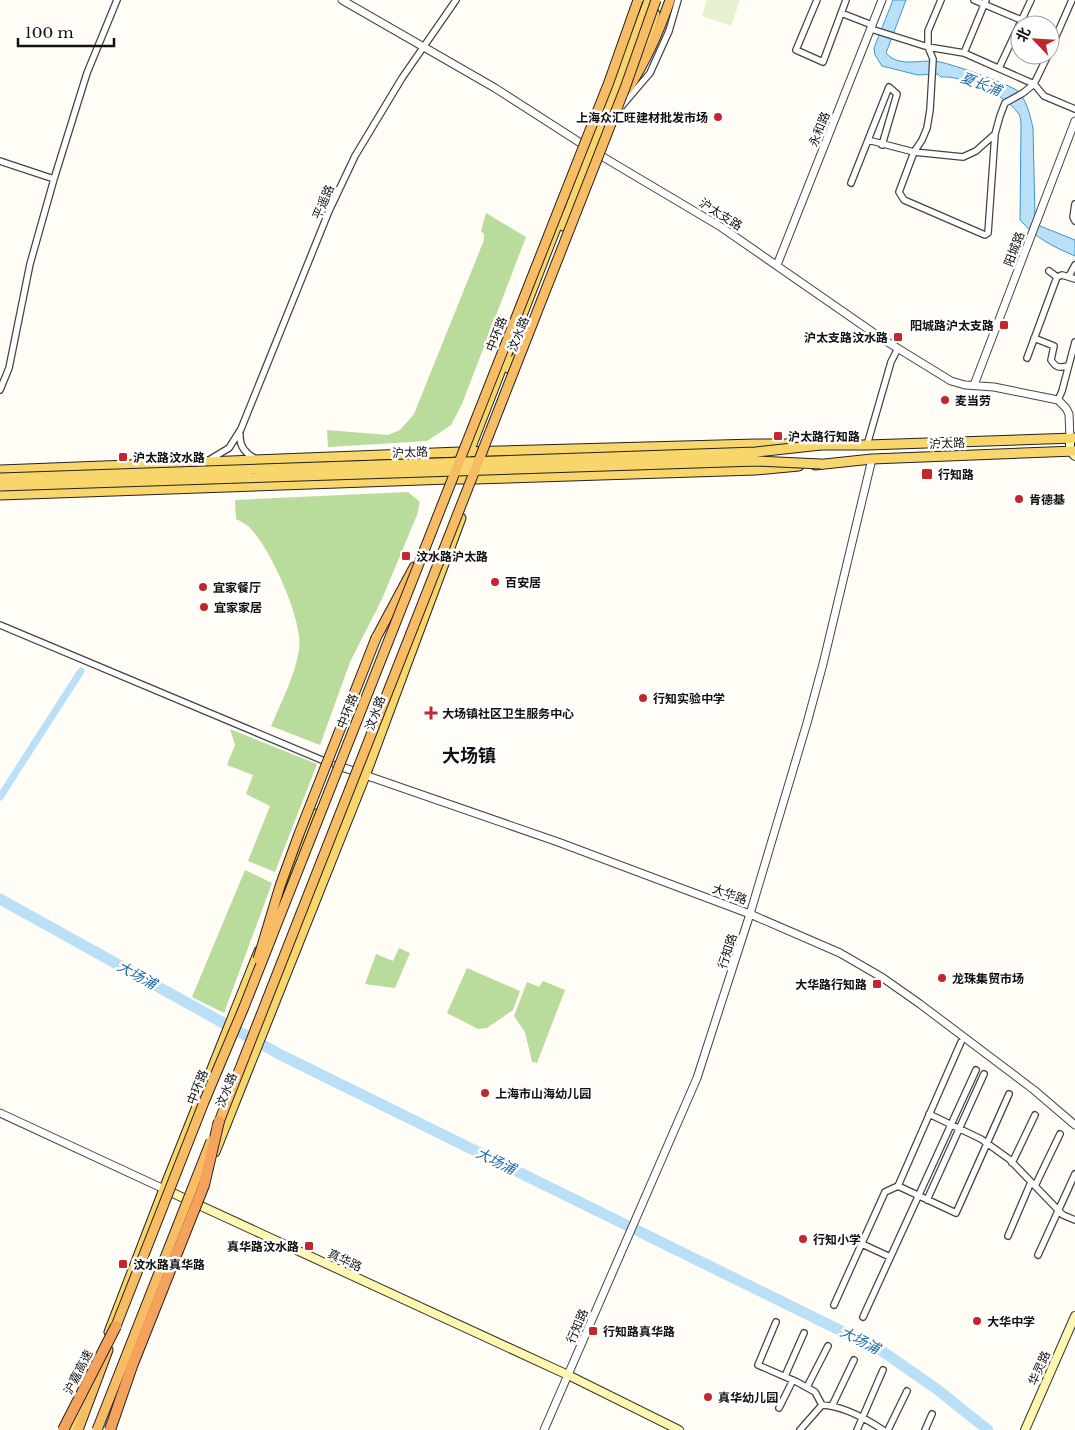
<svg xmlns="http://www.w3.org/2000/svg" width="1075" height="1430" font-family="'Libre Baskerville','Noto Sans SC',serif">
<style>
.forest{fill:#b9dc9c}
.pitch{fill:#e6f2cf}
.water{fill:#b9e0f7;stroke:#3f96cf}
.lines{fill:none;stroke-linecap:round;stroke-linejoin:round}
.canal{stroke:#b9e0f7;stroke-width:7}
.river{stroke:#b9e0f7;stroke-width:11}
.minor-casing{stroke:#444;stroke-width:8}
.tertiary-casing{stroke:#444;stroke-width:9}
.secondary-casing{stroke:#333;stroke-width:10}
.primary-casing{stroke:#222;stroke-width:11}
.trunk-casing{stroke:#222;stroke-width:11}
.minor{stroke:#fff;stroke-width:5.5}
.tertiary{stroke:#fff;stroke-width:7}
.secondary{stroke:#fff6b0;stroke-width:8}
.primary{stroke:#f9d66b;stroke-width:9}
.trunk{stroke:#f7bc64;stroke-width:9}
.primary-bridge-casing{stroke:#222;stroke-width:11;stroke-linecap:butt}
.trunk-bridge-casing{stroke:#222;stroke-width:11;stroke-linecap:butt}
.motorway-bridge-casing{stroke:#222;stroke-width:12;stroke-linecap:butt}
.primary-bridge{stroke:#f9d66b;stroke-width:9}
.trunk-bridge{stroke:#f7bc64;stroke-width:9}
.motorway-bridge{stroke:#f5a25d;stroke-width:10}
.poi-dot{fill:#c4262e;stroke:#fff;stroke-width:2}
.labels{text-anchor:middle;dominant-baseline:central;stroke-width:5;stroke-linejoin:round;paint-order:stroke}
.poi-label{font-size:12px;font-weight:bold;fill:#111;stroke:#fff;text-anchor:start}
.street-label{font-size:12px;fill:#111;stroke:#fff}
.water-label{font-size:14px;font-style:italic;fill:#1768a6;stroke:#fff}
.district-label{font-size:18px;font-weight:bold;fill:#111;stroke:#fff}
</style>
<rect width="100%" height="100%" fill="#fffdf5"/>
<path class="forest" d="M486 213 526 237 462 404 451 425 427 441 328 447 327 430 388 435 400 430 414 414 484 240V234L481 231Z
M408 492 420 502 417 515 382 599 350 662 320 745 271 726C281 703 295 675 299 650 304 622 271 551 252 530 248 525 242 522 236 519L235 500Z
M230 729 317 764 275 872 248 861 270 806 246 794 253 775 227 765 235 745Z
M245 870 272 883 224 1013 192 997Z
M399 948 410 953 395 988 365 984 376 954 393 961Z
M467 968 520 991 513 1010 487 1028 478 1029 447 1013Z
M543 981 565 990 537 1063 532 1062 525 1032 514 1016 527 982 539 987Z"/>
<path class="pitch" d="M707 0H740L731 26 702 16Z"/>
<path class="water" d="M893 0H906L886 53C900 69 922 58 940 62 952 64 1012 85 1019 92 1027 102 1030 115 1033 128L1035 217 1040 226 1075 240V256C1052 246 1037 239 1020 220L1021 128C1021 123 1021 116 1018 113 1006 95 962 75 941 77L938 74 918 75 882 66 875 55 874 48Z"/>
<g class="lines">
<path class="canal" d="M0 797 81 671"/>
<path class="river" d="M0 899 281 1055 882 1351 938 1390 988 1430"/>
<g class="minor-casing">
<path id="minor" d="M817 0 796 50 823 62 846 0
M941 0 928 31V47L933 59 930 110 927 128 922 140 914 152 963 157 976 151 995 134 1000 116 1005 103 1023 93 1034 84 1048 55
M974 0 1033 25
M841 13 872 25
M871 29 928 47 964 53 1034 84 1044 96 1075 109
M1050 31 1057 34
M1050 50 1072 0
M964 53 986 0
M999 68 1031 0
M621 107 650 73 669 31 678 0
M868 140 914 152 899 192 904 200 985 235 988 233 995 134
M0 161 54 179
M851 183 889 87 897 94 882 145
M1075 204 1073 217 1075 221
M1049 271 1057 277
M1069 276 1075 265
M1034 338 1054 346 1051 360C1056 368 1060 368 1068 366
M1027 358 1057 277 1062 275 1075 279
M0 390 9 368 30 264 54 179 87 73 117 0
M1058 400 1062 391 1075 342
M240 434C239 446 246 454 256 459
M867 445 891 362 898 348
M209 460 229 448 241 429 329 211 355 156 402 78 456 0
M0 625 329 763
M929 1114 981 1139 1009 1159 1063 1215 1075 1220
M1012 1163 1035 1115
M898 1186 956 1213 1009 1094
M1035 1186 1060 1134
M927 1200 984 1074
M1008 1236 1031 1182
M862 1244 890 1257
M1038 1255 1075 1174
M834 1305 885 1192 898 1186 961 1042
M863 1317 976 1070
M776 1322 758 1365 797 1382 815 1392 822 1405
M785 1376 804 1333
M807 1387 828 1346
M832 1406 854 1360
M779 1408 793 1380
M800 1430 822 1405C844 1406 865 1418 883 1430
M857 1430 883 1370
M888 1430 907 1391
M925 1430 932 1414"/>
</g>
<g class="tertiary-casing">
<path id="tertiary" d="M342 0 495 88 593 151 721 227 881 338 951 381 965 385 994 387 1058 400 1066 408 1069 414 1070 438
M777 265 882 0
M974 385 1075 121
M336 765 558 842 750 914 840 953 883 978 920 1004 1034 1090 1075 1125
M0 1113 164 1189
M544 1430 697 1078 750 914 807 723 823 664 872 459"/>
</g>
<g class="secondary-casing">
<path id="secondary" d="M1070 438V451L1075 456
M164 1189 568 1375 679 1430
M1025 1430 1075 1316"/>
</g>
<g class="primary-casing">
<path id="primary" d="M637 66 655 14
M563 226 649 0
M508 368 520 353
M815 445H867L1075 438
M465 456 469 452 561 215
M815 465 872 459 1075 451
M0 470 460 452 756 444H802
M0 495 449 479H475L756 470 799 466
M277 909 316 814
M215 1152 365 776 461 518
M109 1332 164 1189 259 951
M72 1430 85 1395"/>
</g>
<g class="trunk-casing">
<path id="trunk" d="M628 89C646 61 659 32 670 0
M376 638 414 567
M78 1430 108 1350"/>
</g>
<use href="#minor" class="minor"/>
<use href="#tertiary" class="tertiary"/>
<use href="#secondary" class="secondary"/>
<use href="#primary" class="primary"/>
<use href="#trunk" class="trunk"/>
<g class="primary-bridge-casing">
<path id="primary-bridge" d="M0 478 756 452 821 445
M0 486 756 461 821 464"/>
</g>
<g class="trunk-bridge-casing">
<path id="trunk-bridge" d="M258 959 280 886 299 834 376 638
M217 1127 625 88 656 0
M116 1326 204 1102 244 1007 609 82 638 0
M97 1430 211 1141"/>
</g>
<g class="motorway-bridge-casing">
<path id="motorway-bridge" d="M63 1430 116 1326
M110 1430 132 1366 204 1185 219 1121"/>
</g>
<use href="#primary-bridge" class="primary-bridge"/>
<use href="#trunk-bridge" class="trunk-bridge"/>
<use href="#motorway-bridge" class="motorway-bridge"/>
</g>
<g class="poi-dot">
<circle cx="718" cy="117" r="5"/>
<rect x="999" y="320" width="10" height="10" rx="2.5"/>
<rect x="893" y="332" width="10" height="10" rx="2.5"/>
<circle cx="945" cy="400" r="5"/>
<rect x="773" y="431" width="10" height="10" rx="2.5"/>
<rect x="118" y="452" width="10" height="10" rx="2.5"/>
<rect x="921" y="468" width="12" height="12" rx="2.5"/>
<circle cx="1019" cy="499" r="5"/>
<rect x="401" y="551" width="10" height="10" rx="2.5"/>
<circle cx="495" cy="582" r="5"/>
<circle cx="203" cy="587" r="5"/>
<circle cx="204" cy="607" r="5"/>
<circle cx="643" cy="698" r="5"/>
<path d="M428.5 705.5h5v5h5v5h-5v5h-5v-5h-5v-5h5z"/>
<circle cx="942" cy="978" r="5"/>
<rect x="872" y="979" width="10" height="10" rx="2.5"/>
<circle cx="485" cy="1093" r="5"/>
<circle cx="803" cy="1239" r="5"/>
<rect x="304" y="1241" width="10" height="10" rx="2.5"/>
<rect x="118" y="1259" width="10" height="10" rx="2.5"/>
<circle cx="977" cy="1321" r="5"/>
<rect x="588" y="1326" width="10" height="10" rx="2.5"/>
<circle cx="708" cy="1397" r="5"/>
</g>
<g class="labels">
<g class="poi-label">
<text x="708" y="117" text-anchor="end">上海众汇旺建材批发市场</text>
<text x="994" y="325" text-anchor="end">阳城路沪太支路</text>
<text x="888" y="337" text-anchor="end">沪太支路汶水路</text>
<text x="955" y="400">麦当劳</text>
<text x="788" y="436">沪太路行知路</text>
<text x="133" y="457">沪太路汶水路</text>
<text x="938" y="474">行知路</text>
<text x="1029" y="499">肯德基</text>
<text x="416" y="556">汶水路沪太路</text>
<text x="505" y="582">百安居</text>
<text x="213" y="587">宜家餐厅</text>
<text x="214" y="607">宜家家居</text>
<text x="653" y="698">行知实验中学</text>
<text x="442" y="713">大场镇社区卫生服务中心</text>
<text x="952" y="978">龙珠集贸市场</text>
<text x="867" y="984" text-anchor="end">大华路行知路</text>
<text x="495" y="1093">上海市山海幼儿园</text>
<text x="813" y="1239">行知小学</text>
<text x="299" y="1246" text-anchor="end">真华路汶水路</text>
<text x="133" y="1264">汶水路真华路</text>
<text x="987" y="1321">大华中学</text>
<text x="603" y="1331">行知路真华路</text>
<text x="718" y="1397">真华幼儿园</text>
</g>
<g class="street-label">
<text transform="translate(819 129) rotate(-68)">永和路</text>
<text transform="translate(323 202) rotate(-67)">平遥路</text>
<text transform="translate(721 214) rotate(32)">沪太支路</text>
<text transform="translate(1014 249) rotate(-69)">阳城路</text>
<text transform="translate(496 334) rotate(-68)">中环路</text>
<text transform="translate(518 334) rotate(-68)">汶水路</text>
<text transform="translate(947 443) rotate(-2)">沪太路</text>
<text transform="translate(410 452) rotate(-2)">沪太路</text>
<text transform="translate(347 711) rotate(-68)">中环路</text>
<text transform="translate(375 713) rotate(-70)">汶水路</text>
<text transform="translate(730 894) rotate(20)">大华路</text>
<text transform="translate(727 951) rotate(-72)">行知路</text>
<text transform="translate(197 1087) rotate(-68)">中环路</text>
<text transform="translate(226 1090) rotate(-68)">汶水路</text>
<text transform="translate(345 1260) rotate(25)">真华路</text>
<text transform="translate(577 1326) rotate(-67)">行知路</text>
<text transform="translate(1039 1368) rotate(-66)">华灵路</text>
<text transform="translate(78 1372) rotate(-63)">沪嘉高速</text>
</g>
<g class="water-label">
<text transform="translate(981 84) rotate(20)">夏长浦</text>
<text transform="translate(137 975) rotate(29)">大场浦</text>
<text transform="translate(496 1161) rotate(26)">大场浦</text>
<text transform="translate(860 1340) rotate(27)">大场浦</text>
</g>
<g class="district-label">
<text x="469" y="756">大场镇</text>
</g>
</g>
<g transform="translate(1035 40) rotate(295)"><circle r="24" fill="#ffffff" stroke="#a0a0a0"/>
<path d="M0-4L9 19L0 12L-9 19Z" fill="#c4262e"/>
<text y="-8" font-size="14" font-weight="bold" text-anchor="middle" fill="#111111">北</text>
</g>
<path d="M18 38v8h96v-8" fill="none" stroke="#111111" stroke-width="2.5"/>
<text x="25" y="38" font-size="15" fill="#111111" stroke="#ffffff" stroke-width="4" paint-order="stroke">100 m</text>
</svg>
